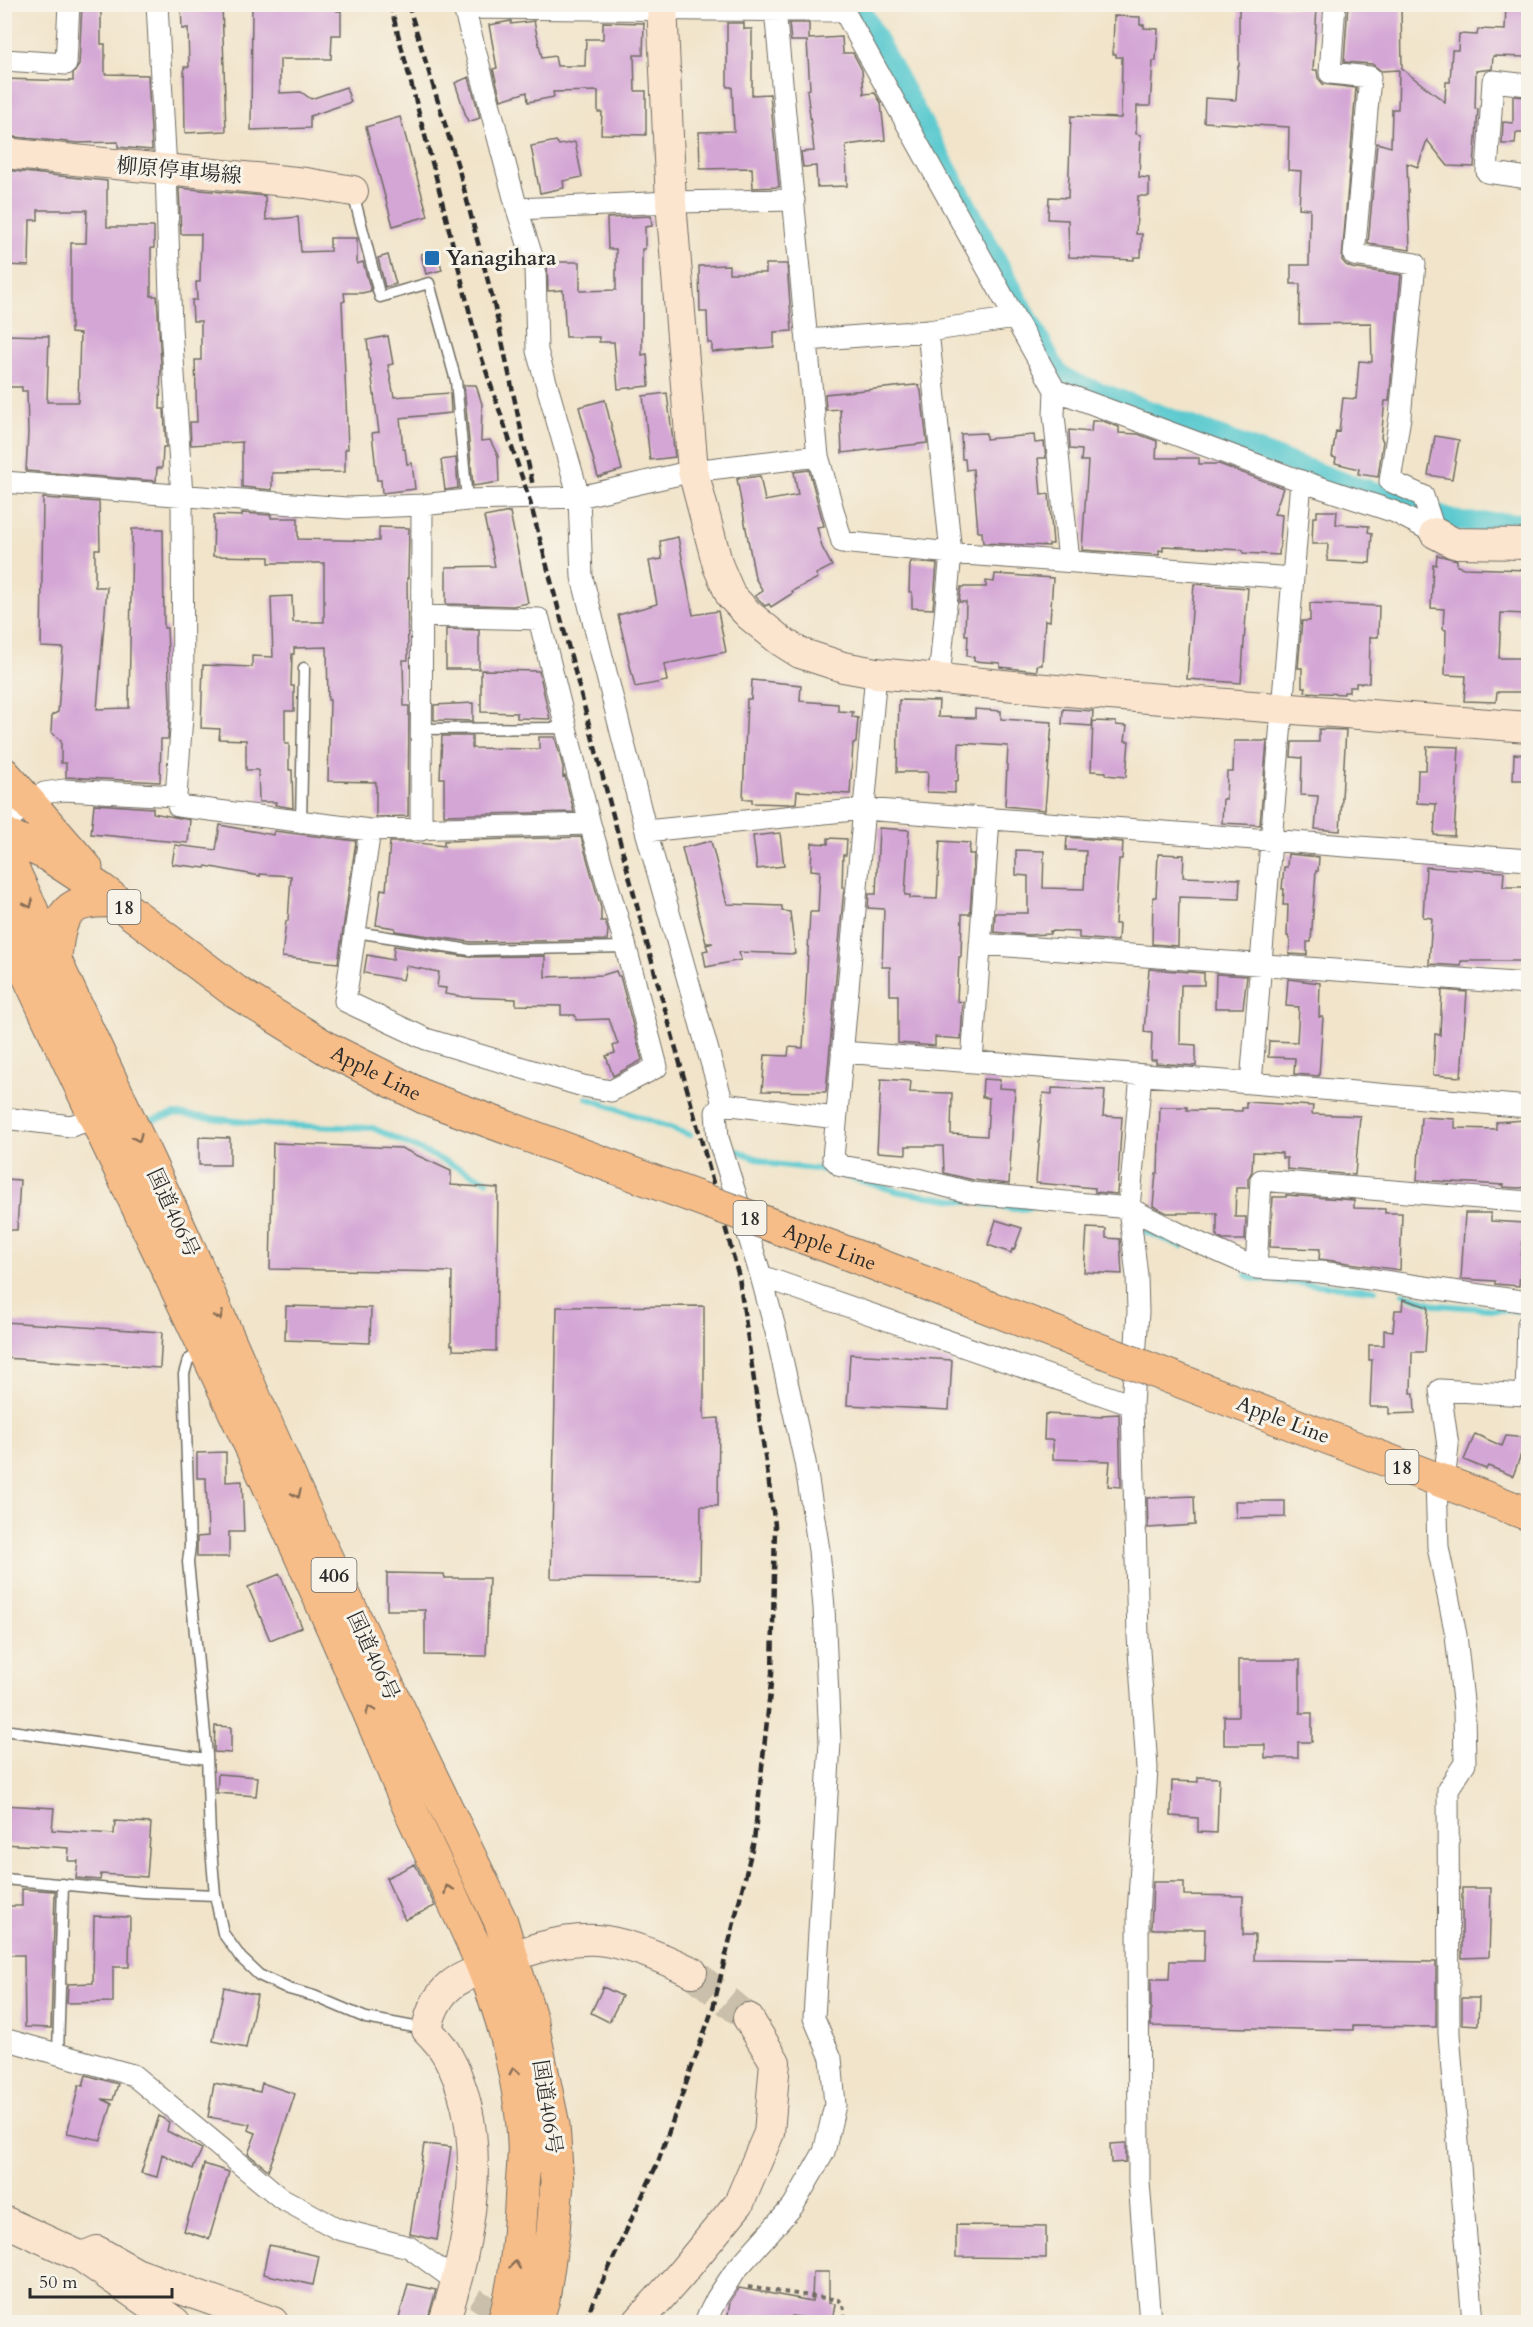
<svg xmlns="http://www.w3.org/2000/svg" width="1533" height="2327" font-family="Cardo,'Noto Serif JP',serif">
<style>
.lines{fill:none;stroke-linecap:round;stroke-linejoin:round}
.stream{stroke:#5dcad0;stroke-width:6}
.canal{stroke:#5dcad0;stroke-width:20}
.building{fill:#d4a6d5}
.street-tunnel{stroke:#c9bfaa;stroke-width:21;stroke-dasharray:21 10;stroke-linecap:butt}
.secondary-tunnel{stroke:#c9bfaa;stroke-width:30;stroke-dasharray:30 15;stroke-linecap:butt}
.lane-casing{stroke:#706c63;stroke-width:13}
.street-casing{stroke:#706c63;stroke-width:23}
.secondary-casing{stroke:#706c63;stroke-width:32}
.highway-casing{stroke:#706c63;stroke-width:35}
.path{stroke:#706c63;stroke-width:4;stroke-dasharray:4.5 4.5;stroke-linecap:butt}
.lane{stroke:#fff;stroke-width:10}
.street{stroke:#fff;stroke-width:21}
.secondary{stroke:#fce5cf;stroke-width:30}
.highway{stroke:#f7bd88;stroke-width:33}
.rail{stroke:#2b2b2b;stroke-width:4.5;stroke-dasharray:9 4.5;stroke-linecap:butt}
.highway-bridge-casing{stroke:#706c63;stroke-width:35;stroke-linecap:butt}
.highway-bridge{stroke:#f7bd88;stroke-width:33}
.oneway{stroke:#876d55}
.poi-dot{fill:#1f6fb2;stroke:#f7f3e8;stroke-width:2}
.labels{text-anchor:middle;dominant-baseline:central;stroke-width:6;stroke-linejoin:round;paint-order:stroke}
.shield{fill:#f7f3e8;stroke:#686764;stroke-width:1.5}
.shield-label{font-size:20px;font-weight:bold;fill:#2b2b2b}
.street-label{font-size:21px;fill:#2b2b2b;stroke:#f7f3e8}
.poi-label{font-size:21px;font-weight:bold;fill:#2b2b2b;stroke:#f7f3e8;text-anchor:start}
</style>
<rect width="100%" height="100%" fill="#f7f3e8"/>
<filter id="ink" filterUnits="userSpaceOnUse"><feTurbulence type="fractalNoise" baseFrequency=".0167" numOctaves="2"/><feDisplacementMap in="SourceGraphic" scale="12" xChannelSelector="R" yChannelSelector="G"/><feConvolveMatrix kernelMatrix="1 2 1 2 8 2 1 2 1" color-interpolation-filters="sRGB"/></filter>
<filter id="wash" filterUnits="userSpaceOnUse"><feTurbulence type="fractalNoise" baseFrequency=".008" numOctaves="4" result="noise"/><feDisplacementMap in="SourceGraphic" scale="24" xChannelSelector="R" yChannelSelector="G"/><feGaussianBlur stdDeviation="1.35" result="paint"/><feColorMatrix in="noise" values="0 0 0 0 0 0 0 0 0 0 0 0 0 0 0 0 0 1.4 0 .05"/><feComposite in="paint" operator="in"/></filter>
<g filter="url(#wash)">
<rect width="100%" height="100%" fill="#f1e4ca"/>
<g class="lines">
<path class="stream" d="M587 1098 690 1135
M149 1121 175 1114 272 1125 373 1128 487 1181
M727 1147 772 1164 824 1170 900 1192 970 1202
M983 1204 1016 1209 1030 1208
M1144 1231 1182 1246
M1246 1275 1254 1279 1375 1290
M1403 1293 1437 1305 1516 1311"/>
<path class="canal" d="M858 4 1058 373 1075 383 1354 486 1414 502
M1438 514 1461 522 1528 523"/>
</g>
<g id="blocks">
<path class="building" d="M82 4H101V44H105V74L148 75 152 150 118 147V142L78 143 4 136V79L73 81V74L79 65Z
M181 4H222L226 131 185 133 184 67H189L188 28 182 29Z
M252 4H337V11H341V35H332L331 59H280V93L301 92 311 99 346 87 351 102 310 116V128L251 130Z
M1239 4 1317 8 1313 70H1317L1318 78 1323 84 1356 88 1342 260 1346 265 1352 268 1401 275 1389 401H1385L1381 438 1383 441 1378 477 1358 474 1359 469 1335 463 1336 458 1332 457 1336 431 1339 432 1343 398 1356 399 1359 361 1372 362 1371 323 1299 324 1300 284H1291V265H1309L1310 209 1299 208 1301 171 1288 170 1289 127 1204 122 1205 98 1236 100 1238 66H1239Z
M1348 4H1401L1402 69 1445 102 1446 82H1450L1452 50H1458L1459 34 1477 35 1478 29 1505 30 1506 4H1528V57L1493 56 1492 69 1476 71 1475 109H1478L1474 167 1448 166 1427 140 1418 167 1407 163 1410 250 1368 244 1377 143 1391 147 1392 109H1398L1399 70 1381 71 1372 64 1344 62Z
M1114 16 1140 17V25H1144V28L1158 29 1156 61H1153L1150 106H1137L1136 134 1141 135 1139 177 1149 178V196H1138L1136 234H1142L1141 257H1134V260L1069 257 1068 220 1048 219 1049 197 1068 198 1071 116 1121 118 1122 57H1116V54H1113Z
M511 21V24L534 21 542 58 555 56 557 66H585L586 39H603V22L644 23 643 55H634L635 91H646V135L601 134 602 112H598V91L553 92 554 97 528 102 527 92 501 100 493 69 497 68 489 25Z
M727 23H744V29H752V95L770 94 779 187 753 188 752 168 700 169 699 132 734 131 732 87H727Z
M789 23H809V39L842 37 843 53H853L862 70 864 94 875 93 881 103 885 140 846 145 847 186 817 187 816 166 803 167 801 152 814 151 807 90 810 89 807 41H791Z
M469 77 480 118 468 122 455 83Z
M1513 96 1528 97V133H1516L1515 144H1502L1503 122 1513 123Z
M400 117 428 216 393 226 366 127Z
M556 141 559 145 575 142 582 177 563 181 564 188 540 193 531 146Z
M4 170 107 181V227H154V248H151V296H157L161 364 160 409H164L166 447H163L162 468H157L156 481 26 471 28 433 27 391H22V387H4V335L49 336 47 402H78L80 334 71 333V243H86L87 210H38V220H30L29 266 4 265Z
M179 188 265 196 266 220 298 217 301 252 330 251V238H357V264L363 262 371 291 362 293H344L345 301 342 302 348 449H345V472L272 473V490L242 487V442L191 445 190 422H197L195 360H201V321H193L192 300H197L196 282H200L201 234H181Z
M651 216 652 226 645 227V249H642V355L647 354 649 386 618 389 614 342H599V337H566L563 290 548 291 547 262H580V291L616 290V249H608L607 218Z
M437 250 442 270 426 274 421 254Z
M388 255 396 284 385 287 378 258Z
M766 264H787L792 331 774 332V347L712 352V343H708L707 312H700L699 266 729 265V273H766Z
M388 336 393 364 388 365 394 397 450 393 451 413 400 418 403 449H405L407 464 412 463 415 489 382 493 381 480H377L372 433 379 432 367 340Z
M464 385H476L482 404 481 441 490 440 498 456 499 482 473 486Z
M915 385 919 386 921 391 927 443 842 453 840 409 826 410 825 394Z
M667 393 675 457 650 460 643 396Z
M605 400 622 470 598 477 579 407Z
M1092 421H1103L1119 427V433L1138 434 1157 441 1156 458H1199V464H1219L1283 488 1274 514 1282 515 1279 555 1243 553V550L1163 546V551L1159 550V555L1082 550 1088 461H1081L1082 450 1070 449 1069 430 1091 432Z
M986 433V439L1034 435 1035 443 1044 442 1046 458H1038L1041 495 1049 494 1053 544H1049V546L983 543 982 532H978L973 469 966 470 965 459H962L961 434Z
M1435 436 1459 440 1452 479 1428 475Z
M456 458 458 488 445 490 441 460Z
M809 470 824 526 817 527 822 547 832 566 816 574 818 578 792 591 793 593 771 607 769 604 765 606 755 596 763 591 755 578 737 479 760 476 765 501 798 495 794 472Z
M43 498 99 502 100 549H95V587H107L97 709 129 708 132 529H163L164 628H167L170 704 168 739H161L160 782 66 777V763H61V741L51 732 52 715 58 712 63 648 41 647Z
M1317 511H1337L1336 524 1369 526 1368 532 1372 533 1370 563 1327 561 1328 544H1312L1313 517H1317Z
M510 512 528 603 513 606 446 604V567L495 566 484 517Z
M242 513 271 515V518H298V539L379 541V527L409 528 408 578H407L408 660H403L404 706H409L408 816 376 817V782L328 781 330 700H328L327 647 294 648V654H292L291 686H294V711H285V744H289V770H292L293 808 275 805 276 802H259L258 770H246V740L219 739 220 729 201 728 203 665 252 667V656L273 657 271 597 292 596 293 622H324V563H269V557L213 556 214 515 242 516Z
M678 537 693 615 718 611 726 652 664 664 667 681 635 687 618 615 657 604 649 561 662 559 660 541Z
M1437 555 1457 560V566L1464 568 1528 570V614L1501 613 1499 658H1528V692H1497L1496 702 1464 701 1466 676 1445 675 1446 630 1443 629 1444 609 1431 608 1433 564 1436 565Z
M910 562 937 564 933 609 912 608V592H909Z
M995 574 1053 578 1050 621 1045 620 1042 665H1037V671L1000 667V663L974 661V657L967 656 968 635H965L966 602H959L961 587H986V581L994 582Z
M1194 584 1248 588 1241 683 1187 679Z
M1310 603 1379 606 1378 637H1370L1369 683H1356V687H1349V692H1344V694L1305 692 1306 687H1302V668H1298L1302 621H1310Z
M446 629 479 630V669H446Z
M481 670 539 671 550 719 517 718V713L481 712Z
M752 680 801 685 800 701 838 704V711L853 712 852 717 858 718 856 743H853L850 794 797 791 796 803 786 804 752 803V799H743L747 699H751Z
M899 700 939 701 938 717 975 718V709L1001 711V719L1052 722 1045 810 1005 806 1008 746 959 743 958 781H955V793L927 792 928 772H897Z
M473 703V721L434 720V705Z
M1063 709 1093 711 1092 726 1062 724Z
M1093 721 1116 722V725L1127 726 1125 741H1129L1126 777 1106 775V772L1091 771Z
M1319 729 1346 730 1340 831 1315 829 1318 796 1301 795 1302 758 1291 757 1292 742H1319Z
M442 736H472V748L539 749V737H555L563 767V777L565 776 574 812 444 815V778H440Z
M1234 741H1267L1260 825 1222 823 1223 799H1226L1227 772H1233Z
M1427 746 1459 747 1454 836 1434 835 1436 804 1417 803 1418 770H1426Z
M1514 754 1528 755V780H1513Z
M94 804 153 808V813L190 820 188 843 91 834Z
M220 825 273 835 274 831 356 841 338 963 282 957 286 921H288L291 876 260 874V876L206 866 205 868 172 864 175 845 216 850Z
M879 828 909 830 905 895H910V898L937 899 940 841 970 843 969 854H974L970 914H962L961 957H959L957 1001 963 1002 961 1039 935 1037V1046L898 1043V995H890V967H882L884 909 868 908 869 894H876Z
M780 833 784 866 757 869 753 836Z
M581 837 601 908V921H605L608 930 607 940 471 942 395 931V928L376 925 381 889 386 890 390 842H409L444 846V841Z
M1067 837 1123 842 1122 859H1119L1115 924H1119L1118 941 1079 938V932L1050 931V934L1027 935 994 932 995 913H1028V876L1016 875V850L1044 851 1043 888 1084 889 1086 851 1066 850Z
M828 838 847 839 846 855H843L842 887H844L826 1092 762 1091 765 1055 788 1056 789 1047 803 1048 810 912H818L820 871 811 870 812 843 828 844Z
M711 841 727 904 782 906V911L790 912 795 954 739 952 741 960 706 967 703 951 708 950 706 945 713 943H706L682 848Z
M1158 854 1184 855 1183 877 1240 879 1239 899 1179 897 1178 946 1152 944 1153 897H1156Z
M1288 854 1319 857 1318 871H1316L1311 942H1307V955L1289 954 1290 942 1288 936H1287L1288 905H1283L1284 889H1282L1284 867H1287Z
M1426 867 1504 872 1503 887H1528V961H1461V966L1429 964 1432 918 1423 917Z
M394 946 469 957 545 956V977L603 975 616 971 618 976H620L642 1060 613 1076 606 1056 615 1053 613 1046 618 1044 609 1019 576 1020 575 1015H561V1006L516 1005V999L464 997 445 994 446 988 437 987 439 972 406 966 403 980 364 973 367 955 393 960Z
M1149 969 1204 973V985H1181L1180 1044 1196 1045V1066L1156 1063V1060H1151L1152 1033 1144 1032Z
M1216 974 1247 976 1243 1008H1215Z
M1288 979 1320 983 1319 1017H1323L1319 1076 1294 1074 1295 1058 1268 1057 1269 1041 1297 1042 1299 1007 1286 1006Z
M1442 990 1467 992 1461 1077 1433 1075 1435 1034 1440 1035Z
M881 1079 911 1081 910 1092 952 1093 951 1134 987 1136 989 1098 982 1097 983 1079 1000 1080 999 1088 1015 1089 1009 1184 973 1180 944 1173 943 1146H906V1154L877 1152Z
M1052 1088 1105 1090 1103 1116 1122 1117 1117 1194 1095 1192V1188L1036 1183 1043 1093 1052 1094Z
M1246 1102 1313 1106 1312 1114 1360 1116 1355 1175 1287 1169V1158H1282V1153L1253 1152 1252 1171 1248 1179V1188H1236L1235 1217H1246L1245 1240H1223L1217 1237V1213H1167L1153 1206 1156 1173H1158L1160 1107H1187V1110L1242 1111V1108H1246Z
M1421 1117 1455 1119V1128L1496 1129V1122L1525 1120 1528 1125 1527 1187 1519 1188 1503 1187 1504 1185 1417 1180Z
M199 1137 230 1138V1165H199Z
M273 1143 401 1148 451 1171V1185L498 1188 496 1351 453 1350V1345H451L452 1272 270 1269Z
M4 1179 20 1180 17 1230H4Z
M1286 1195 1354 1200V1208L1385 1209V1213H1402L1400 1270 1319 1259 1320 1249 1270 1247 1273 1197H1286Z
M1465 1213H1491V1221L1524 1223 1519 1286 1495 1284V1281L1461 1279Z
M996 1220 1022 1228 1014 1250 1012 1249 1011 1253 988 1245Z
M1087 1228 1106 1229V1238L1120 1239 1122 1274 1084 1272Z
M1403 1299 1428 1307 1425 1352H1412L1411 1393H1414L1415 1413 1389 1414V1407H1370L1372 1360H1369V1345H1384V1330L1393 1331 1395 1310H1402Z
M286 1306 371 1308 370 1343 285 1340Z
M704 1306V1419L719 1418 718 1506H701L700 1579 551 1578 557 1307Z
M4 1322 162 1332 160 1368 4 1358Z
M850 1354 952 1360 949 1410 847 1405Z
M1045 1414 1102 1417V1415L1119 1414 1121 1487 1108 1486 1110 1461 1053 1459V1440H1044Z
M1475 1434 1502 1446 1506 1436 1527 1438 1513 1476 1488 1466 1486 1469 1464 1460Z
M226 1452V1482L242 1481 244 1532H229V1557H197V1537L208 1536 206 1478H197V1453Z
M1194 1496 1195 1525 1148 1528 1147 1498Z
M1235 1501H1285V1517L1236 1518Z
M387 1573 444 1574 445 1578H489L486 1656 425 1655V1610H387Z
M280 1574 302 1627 270 1640 248 1587Z
M1238 1660H1300V1713H1312V1742H1298V1758H1265V1745H1224V1716H1238Z
M215 1726 231 1727V1753L214 1752Z
M218 1774 258 1777 256 1796 217 1793Z
M1198 1777 1219 1778 1217 1833 1198 1832V1818L1171 1816 1172 1781 1198 1782Z
M4 1805 54 1808 52 1830 114 1834 115 1821 151 1823 147 1877 101 1874 100 1880 76 1878 78 1861H68L69 1848 4 1844Z
M415 1864 435 1906 405 1920 386 1878Z
M1153 1882H1184V1895L1243 1896V1935H1255L1254 1960 1436 1962V2027L1353 2026V2030L1151 2026V1979H1169L1170 1961H1204L1205 1929H1151Z
M1462 1888H1491L1489 1957 1462 1958Z
M22 1889 55 1891 51 2028 25 2027 24 1955H4V1906H22Z
M94 1916 130 1917 129 1967H113V2002L67 2003 68 1984 93 1983Z
M224 1987 257 1995 246 2048 213 2041Z
M603 1987 622 1996 609 2022 591 2013Z
M1462 1998H1479L1478 2025 1462 2024Z
M86 2075 118 2084 113 2100 102 2099 112 2104 101 2140 67 2133 79 2085 83 2086Z
M214 2083 260 2092 262 2083 295 2094 280 2140 268 2170 248 2154 256 2133 248 2130 250 2124 208 2117Z
M159 2116 169 2122 167 2131 202 2149 193 2169 162 2154 157 2177 141 2173Z
M1126 2143V2162L1111 2163 1110 2144Z
M424 2144 451 2147 437 2240 410 2234Z
M204 2164 229 2172 209 2239 184 2231Z
M956 2225 1046 2226V2258L956 2257Z
M269 2245 319 2256 313 2285 263 2274Z
M813 2272H829V2303L835 2304 832 2322 792 2316 791 2322 727 2321 730 2302 739 2288 812 2301Z
M408 2284 436 2290 427 2322H398Z"/>
</g>
</g>
<g filter="url(#ink)">
<use href="#blocks" fill-opacity="0" stroke="#706c63" stroke-width="1.5"/>
<g class="lines">
<path class="street-tunnel" d="M475 2298 512 2322"/>
<path class="secondary-tunnel" d="M692 1972 748 2018"/>
<g class="lane-casing">
<path id="lane" d="M353 193 380 297 429 283 456 381 467 500
M421 729 567 728
M301 823 304 668
M356 932 470 950 626 947
M203 1351 188 1360 184 1374 190 1546 188 1562 207 1755 210 1837 215 1895 223 1933 241 1958 259 1975 289 1989 314 1996 366 2018 425 2029
M4 1730 207 1759
M4 1879 143 1892 215 1895
M58 2054 63 1884"/>
</g>
<g class="street-casing">
<path id="street" d="M843 4 844 11 1055 390 1301 481 1395 512 1435 533
M1335 4 1330 73 1370 77 1354 255 1415 264 1400 417 1390 481 1423 496 1435 533
M775 10 818 456 842 542 951 553 1292 578
M4 60 66 64 69 4
M1528 85 1493 81 1487 172 1528 178
M517 209 671 202 794 200
M928 331 951 553 939 679
M807 340 928 331 1015 318
M1055 390 1054 415 1069 561
M4 482 347 508 422 505 467 500 579 497 693 471 818 456
M421 616 539 619 590 824 625 944 657 1067 611 1091 583 1086 426 1039 345 1001 370 830 590 824
M876 673 833 1158 841 1166 918 1179 972 1193 1129 1208 1188 1238 1256 1268 1321 1272 1528 1302
M176 796 178 806 370 830
M4 822 44 793 64 790 176 796 183 704 182 496 171 328 166 170 157 4
M421 830 422 505
M646 831 864 809 1528 860
M980 944 1528 984
M842 1052 1251 1083 1528 1107
M972 1062 989 819
M1141 1075 1129 1208 1137 1276 1138 1312 1132 1405 1138 1636 1147 1768 1138 1915 1139 2182 1150 2322
M1251 1083 1301 481
M723 1104 646 831 582 577 579 497 537 351 535 266 517 209 464 8 844 11
M723 1104 716 1112 718 1138 761 1276 1132 1405
M723 1104 836 1118
M4 1118 71 1126 107 1114
M1256 1268 1261 1180 1528 1202
M1436 1480 1438 1547 1456 1635 1464 1711 1465 1763 1448 1789 1449 2034 1473 2322
M1444 1483 1448 1446 1440 1390 1526 1395 1528 1324
M4 2039 133 2075 281 2198 338 2229 409 2247 457 2282
M705 2322 717 2298 735 2271 793 2206 824 2152 835 2105 831 2058 814 2018 830 1742 824 1608 819 1550 805 1462 776 1332 761 1276"/>
</g>
<g class="secondary-casing">
<path id="secondary" d="M662 4 671 202 693 471 718 566 731 596 749 615 781 641 800 653 843 667 876 673 1110 695 1528 727
M4 153 306 183 353 191
M1435 533 1454 543 1528 544
M4 2221 82 2257 175 2322
M82 2257 97 2251 136 2273 273 2322
M444 2322C471 2240 491 2134 447 2055 442 2046 434 2037 427 2030 430 2013 437 1997 450 1986 460 1977 474 1973 486 1968 522 1952 558 1938 597 1940 627 1942 665 1959 692 1972
M638 2322 680 2275 739 2203 769 2133 775 2062 748 2018"/>
</g>
<g class="highway-casing">
<path id="highway" d="M4 774 86 868
M4 834 45 853 100 889 236 992
M4 851 184 1238 316 1537 501 1922 532 2024 553 2125 557 2183 553 2232 543 2299 536 2322
M4 923C136 1208 278 1488 397 1779 435 1872 491 1959 512 2059 518 2086 523 2115 524 2142 525 2157 523 2172 522 2187 520 2232 517 2280 504 2322
M55 959C59 912 66 899 115 901
M1277 1418 1528 1514"/>
</g>
<path class="path" d="M748 2287 839 2300 843 2305 846 2322"/>
<use href="#lane" class="lane"/>
<use href="#street" class="street"/>
<use href="#secondary" class="secondary"/>
<use href="#highway" class="highway"/>
<path class="rail" d="M390 4 436 177 479 350 529 498 649 951 739 1277 775 1525 772 1674 754 1841 713 2008 658 2162 584 2322
M408 4 459 170 495 308 533 486"/>
<g class="highway-bridge-casing">
<g id="highway-bridge">
<path id="s1" d="M236 992 328 1049 424 1097 831 1247 1277 1418"/>
</g>
</g>
<use href="#highway-bridge" class="highway-bridge"/>
</g>
<defs><path id="oneway-chevron" d="M-2-3.5L2.5 0L-2 3.5" fill="none" stroke-width="1.6" stroke-linecap="round" stroke-linejoin="round" transform="scale(1.5)"/></defs>
<g class="oneway">
<use href="#oneway-chevron" transform="translate(29 904) rotate(65)"/>
<use href="#oneway-chevron" transform="translate(138 1138) rotate(65)"/>
<use href="#oneway-chevron" transform="translate(219 1316) rotate(66)"/>
<use href="#oneway-chevron" transform="translate(297 1494) rotate(66)"/>
<use href="#oneway-chevron" transform="translate(370 1710) rotate(-112)"/>
<use href="#oneway-chevron" transform="translate(448 1889) rotate(-115)"/>
<use href="#oneway-chevron" transform="translate(514 2071) rotate(-100)"/>
<use href="#oneway-chevron" transform="translate(515 2265) rotate(-83)"/>
</g>
</g>
<rect class="poi-dot" x="424" y="250" width="16" height="16" rx="3"/>
<g class="labels">
<g class="shield">
<rect x="107.5" y="890" width="33" height="34" rx="4.5"/>
<rect x="733.5" y="1201" width="33" height="34" rx="4.5"/>
<rect x="1385.5" y="1450" width="33" height="34" rx="4.5"/>
<rect x="311.5" y="1558" width="45" height="34" rx="4.5"/>
</g>
<g class="shield-label">
<text x="124" y="907">18</text>
<text x="750" y="1218">18</text>
<text x="1402" y="1467">18</text>
<text x="334" y="1575">406</text>
</g>
<g class="street-label">
<text transform="translate(179 171) rotate(5)">柳原停車場線</text>
<text stroke="none"><textPath href="#s1" startOffset="162">Apple Line</textPath></text>
<text transform="translate(173 1213) rotate(65)">国道406号</text>
<text stroke="none"><textPath href="#s1" startOffset="648">Apple Line</textPath></text>
<text transform="translate(1283 1420) rotate(21)">Apple Line</text>
<text transform="translate(373 1656) rotate(65)">国道406号</text>
<text transform="translate(547 2107) rotate(81)">国道406号</text>
</g>
<g class="poi-label">
<text x="446" y="258">Yanagihara</text>
</g>
</g>
<rect width="1533" height="2327" fill="none" stroke="#f7f3e8" stroke-width="24"/>
<path d="M30 2288v9h142v-9" fill="none" stroke="#2b2b2b" stroke-width="3"/>
<text x="39" y="2288" font-size="18" fill="#2b2b2b" stroke="#f7f3e8" stroke-width="4.5" paint-order="stroke">50 m</text>
</svg>
